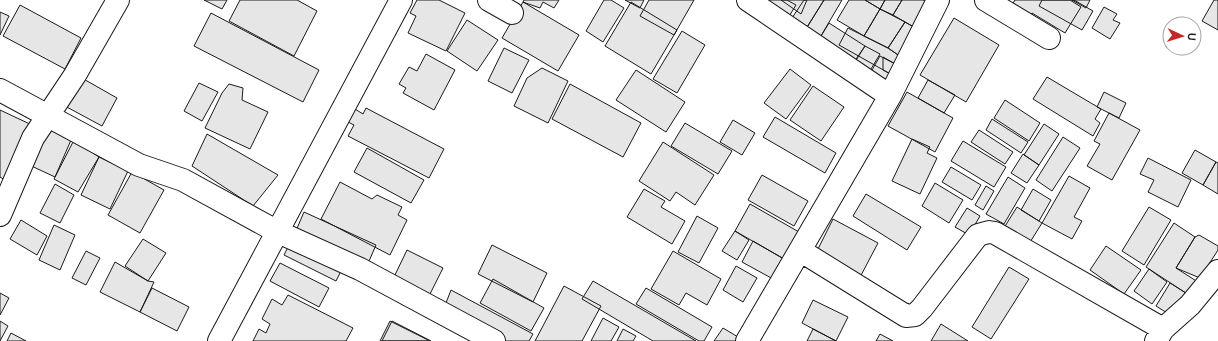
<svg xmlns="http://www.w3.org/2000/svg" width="1218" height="341" font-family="Cabin,sans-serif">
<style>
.building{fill:#e6e6e6;stroke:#1a1a1a}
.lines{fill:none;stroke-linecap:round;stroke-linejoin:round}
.minor-casing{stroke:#1a1a1a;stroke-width:24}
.minor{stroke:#fff;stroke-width:22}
</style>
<rect width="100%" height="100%" fill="#fff"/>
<path class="building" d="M204 0H227L222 9Z
M240 0H297L317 11 294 56 229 21Z
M417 0H439L465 13 446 51 408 33 416 16 410 13Z
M524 0H559L554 8 543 2 540 8 523 2Z
M604 0H611L624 8 603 42 586 31Z
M625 0H644L640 8Z
M649 0H694L674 35 640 16Z
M766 0H787L796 5 788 18Z
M781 0H807L801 14Z
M804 0H824L804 32 788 24Z
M824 0H842L818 41 804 32Z
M849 0H865L880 9 864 36 837 20Z
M865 0H885L880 9Z
M885 0H902L893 15 880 9Z
M902 0H923L929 3 919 30 893 15Z
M1015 0H1070L1081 7 1065 33 1032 13 1028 19 1010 8Z
M1042 0H1074L1093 11 1082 30 1039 6Z
M1072 0H1090L1086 8Z
M1214 0H1218V30L1202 21Z
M523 2 579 35 558 71 502 38Z
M631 2 677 30 651 74 605 46Z
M20 5 81 38 65 69 3 36Z
M1104 7 1117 14 1113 20 1120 23 1110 39 1092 28Z
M880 9 905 22 888 48 864 36Z
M0 12 9 16 0 35Z
M211 13 319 70 303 102 194 46Z
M954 18 999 45 966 102 920 75Z
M467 20 498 40 477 71 447 51Z
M905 22 919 30 904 59 888 48Z
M829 23 865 46 854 62 818 41Z
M848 28 888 48 904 59 894 76 839 45Z
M682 31 705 45 677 93 653 79Z
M865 46 880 54 868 74 853 65Z
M504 48 529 60 512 93 488 81Z
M426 54 455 70 434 110 403 93 406 88 399 84 409 67 417 71Z
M880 56 899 66 887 88 868 77Z
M883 57 899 66 894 76 883 70Z
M542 68 568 81 548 123 514 106 527 78Z
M790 69 811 85 786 119 764 103Z
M636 70 685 102 666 132 616 100Z
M80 77 117 98 102 126 63 105Z
M1047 77 1101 109 1095 119 1100 123 1093 136 1033 99Z
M928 80 955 95 944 113 918 98Z
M199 83 218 92 202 121 184 111Z
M229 84 243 88 242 100 268 112 250 149 205 128 222 93Z
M570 84 641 123 623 157 552 119Z
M813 86 844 107 821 141 790 120Z
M907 92 953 118 935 152 888 126Z
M1104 92 1126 103 1119 118 1097 107Z
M1005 100 1040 123 1029 141 994 118Z
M366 108 444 149 429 178 348 136 354 125 348 122 355 109 363 114Z
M0 110 32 125 5 180 0 177Z
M1109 113 1140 130 1112 180 1087 166 1100 144 1094 141Z
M775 117 836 153 825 173 763 137Z
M992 119 1028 142 1021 153 986 130Z
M733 120 755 133 742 155 720 142Z
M685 123 732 151 718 174 671 146Z
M55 124 64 128 61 135 71 140 55 177 25 163 41 127 52 131Z
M1044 124 1059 134 1039 165 1024 155Z
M979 130 1013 152 1005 164 971 142Z
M207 134 278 175 253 206 192 166Z
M1063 137 1080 148 1052 191 1036 180Z
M912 139 930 147 927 153 937 158 920 194 892 181Z
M74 140 99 157 78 192 54 179Z
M963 141 1006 167 994 187 951 161Z
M663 142 714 175 695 205 676 192 670 201 639 181Z
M367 148 424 180 411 203 354 172Z
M1195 150 1216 162 1203 185 1182 173Z
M1023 154 1039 165 1027 183 1011 173Z
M99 157 128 171 110 209 81 195Z
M1148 158 1191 180 1178 207 1148 192 1154 180 1140 174Z
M1216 162 1218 163V194L1203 185Z
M951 167 981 185 972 200 942 182Z
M132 172 164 190 140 233 108 215Z
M762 175 808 201 794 226 748 200Z
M1069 176 1090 188 1074 217 1082 221 1072 239 1042 223Z
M1008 177 1025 188 1004 224 986 214Z
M340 182 372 199 377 195 402 207 398 215 407 220 390 255 321 219Z
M935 183 963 200 949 223 922 206Z
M55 184 74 195 60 223 40 213Z
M986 186 994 191 983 210 975 205Z
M644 189 665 201 661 207 685 221 672 244 627 217Z
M1033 189 1051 200 1039 221 1021 210Z
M866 194 921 227 907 250 853 216Z
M750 204 799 232 784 259 735 231Z
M1017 207 1042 223 1027 247 1002 231Z
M1149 207 1171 220 1144 265 1122 251Z
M967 208 980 216 969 235 955 227Z
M304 212 376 245 366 268 295 233Z
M697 216 718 228 699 263 678 252Z
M833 219 878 243 858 281 814 257Z
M21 220 47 236 37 255 10 239Z
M1174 223 1195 237 1176 268 1201 284 1192 297 1146 267Z
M54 225 75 235 60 270 39 260Z
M735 231 749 240 737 260 722 251Z
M1199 235 1218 246V250L1200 278 1176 268 1195 237Z
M143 239 166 253 148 281 125 266Z
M753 241 784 259 773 279 742 262Z
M290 243 342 269 336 281 284 255Z
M492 245 547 273 533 302 478 274Z
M1106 246 1141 270 1124 294 1090 270Z
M407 250 443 268 430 294 394 277Z
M86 251 100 258 86 285 72 278Z
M673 251 721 279 707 305 686 293 679 305 651 289Z
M115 262 148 281 154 282 140 312 100 292Z
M280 263 329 288 319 307 270 281Z
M736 266 757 278 743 302 723 290Z
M1009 267 1029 279 991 339 972 327Z
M1149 269 1167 282 1152 304 1134 291Z
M493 279 544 308 531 331 480 303Z
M593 281 696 341H653L582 299Z
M1170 283 1189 295 1175 318 1156 306Z
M564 286 601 306 582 341H535Z
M152 288 189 307 177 331 140 312Z
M646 288 712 327 704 341H699L636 304Z
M451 290 533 334 529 341H502L444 308Z
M0 293 9 298 0 315Z
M288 295 353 328 346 341H253L259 329 266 333 270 324 262 319 272 299 282 305Z
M813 300 848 317 836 341 802 323Z
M603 318 619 327 611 341H591Z
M0 321 8 326 0 341Z
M390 321 430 341H380Z
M392 321 431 341H382Z
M941 324 968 341H931Z
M723 328 743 340 742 341H714Z
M623 329 636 336 633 341H617Z
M813 329 836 341H807Z
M11 333 26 341H7Z
M880 334 893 341H876Z"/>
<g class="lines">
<g class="minor-casing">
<path id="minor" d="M489 0 512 13
M748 0 890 96
M986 0 1049 38
M0 90 139 165 183 180 276 231 360 269 494 341
M0 215 33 138 75 75 118 0
M801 251 906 316 915 315 922 308 978 235 989 232 995 233 1163 329
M219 341 401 0
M747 341 890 96 938 0
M1156 341 1163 329 1190 305 1218 271"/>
</g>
<use href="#minor" class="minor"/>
</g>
<g transform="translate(1182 36) rotate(94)"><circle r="19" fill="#ffffff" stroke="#a3a3a3"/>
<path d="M0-3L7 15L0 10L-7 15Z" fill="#c62828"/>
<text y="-6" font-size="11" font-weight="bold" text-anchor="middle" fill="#1a1a1a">U</text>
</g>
</svg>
